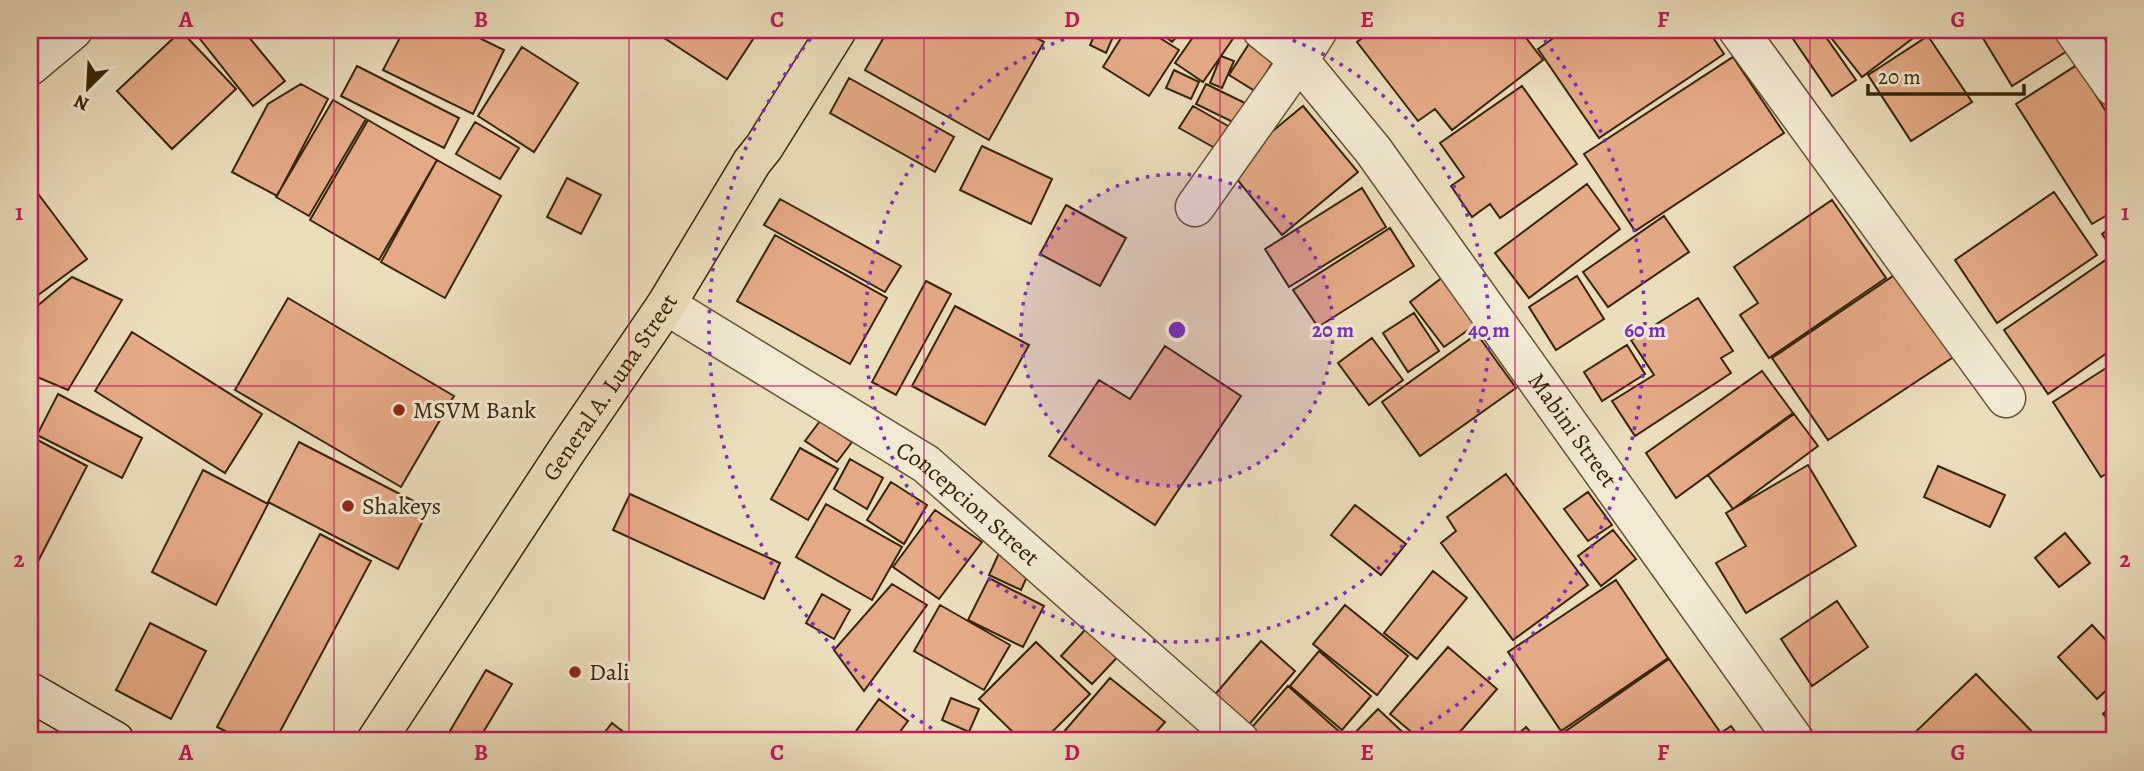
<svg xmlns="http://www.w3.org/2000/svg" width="2144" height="771" font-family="Alegreya,serif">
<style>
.building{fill:#e4a985;stroke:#362406;stroke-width:2}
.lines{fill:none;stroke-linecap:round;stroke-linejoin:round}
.street-casing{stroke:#635233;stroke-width:41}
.secondary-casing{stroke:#362406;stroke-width:41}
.primary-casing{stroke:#362406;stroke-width:41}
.street{stroke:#f1e9d2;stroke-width:38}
.secondary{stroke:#f1e9d2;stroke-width:38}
.primary{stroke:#eaddba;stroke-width:38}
.grid{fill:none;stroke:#c2185b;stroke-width:2;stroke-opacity:0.55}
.ring{fill:none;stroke:#7b2cbf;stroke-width:3.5;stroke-dasharray:3.5 7}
.poi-dot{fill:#8f2418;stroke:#f1e9d2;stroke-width:2.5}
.labels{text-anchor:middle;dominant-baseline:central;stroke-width:6;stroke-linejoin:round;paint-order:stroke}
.street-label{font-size:24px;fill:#362406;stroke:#f1e9d2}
.poi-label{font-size:24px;fill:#362406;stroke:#f1e9d2;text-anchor:start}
.centre{fill:#7b2cbf;stroke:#f1e9d2;stroke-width:3.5}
.ring-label{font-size:21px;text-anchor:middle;font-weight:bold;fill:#7b2cbf;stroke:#f1e9d2;stroke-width:6;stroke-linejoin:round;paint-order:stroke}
.neatline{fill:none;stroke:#c2185b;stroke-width:2.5}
.grid-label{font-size:23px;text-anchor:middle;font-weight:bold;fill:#c2185b}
</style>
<rect width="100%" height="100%" fill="#eaddba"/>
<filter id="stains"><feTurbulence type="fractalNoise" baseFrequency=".00286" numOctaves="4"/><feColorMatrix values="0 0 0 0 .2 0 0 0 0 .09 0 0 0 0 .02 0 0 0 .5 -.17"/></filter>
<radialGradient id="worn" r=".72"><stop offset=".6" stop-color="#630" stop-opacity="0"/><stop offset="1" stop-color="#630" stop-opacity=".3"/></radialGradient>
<path class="building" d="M193 30H243L285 81 253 106Z
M404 30H463L504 50 473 114 383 70Z
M652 30H759L727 79Z
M888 30H1022L1044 42 989 140 865 70Z
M1097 30H1116L1106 53 1090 45Z
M1126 30H1147L1179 50 1149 96 1103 67Z
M1157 30H1183L1172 42Z
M1198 30H1239L1203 82 1175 63Z
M1373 30H1520L1543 60 1452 130 1435 109 1418 121 1357 42Z
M1561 30H1659L1660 32 1663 30H1708L1724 54 1599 138 1538 49 1562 32Z
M1787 30H1821L1856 80 1832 96Z
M1825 30H1920L1921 32 1862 77Z
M1978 30H2061L2072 48 2012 86Z
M181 31 236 89 172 149 117 91Z
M1254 36 1279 52 1255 91 1229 75Z
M1928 36 1972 102 1911 141 1868 75Z
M522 47 578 83 534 152 478 116Z
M1221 56 1234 61 1222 88 1210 83Z
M1733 57 1784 133 1635 231 1584 154Z
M2077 65 2114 124V211L2092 224 2016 104Z
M357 66 459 118 444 148 341 96Z
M1174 70 1199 82 1191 99 1166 88Z
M849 78 954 137 935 172 830 113Z
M301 84 328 99 277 196 232 172 268 104Z
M1206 84 1249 105 1239 125 1196 104Z
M1522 86 1577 164 1500 218 1490 204 1472 217 1451 186 1464 177 1440 143Z
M333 100 366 119 309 216 276 197Z
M1193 106 1235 130 1222 152 1179 128Z
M1303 106 1358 172 1282 235 1228 168Z
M368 120 437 160 379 260 310 220Z
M475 122 519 148 500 179 456 154Z
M982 146 1052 179 1031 224 960 190Z
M437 160 501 196 445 298 381 262Z
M567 178 601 195 581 234 547 217Z
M1587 184 1620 229 1529 298 1495 253Z
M1362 188 1386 227 1289 287 1265 249Z
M2054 192 2097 255 1997 323 1955 260Z
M39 195 87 259 30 301V202Z
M780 199 901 266 885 292 764 225Z
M1832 200 1886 278 1769 358 1740 315 1758 303 1734 267Z
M1066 205 1126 238 1100 286 1040 254Z
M1664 216 1689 252 1608 307 1583 272Z
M2114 225V251L2102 234Z
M1390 228 1414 266 1318 327 1293 290Z
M775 235 887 298 850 364 737 301Z
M2110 257 2114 263V348L2048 394 2004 330Z
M1902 270 1958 354 1828 440 1772 358Z
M1447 274 1481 321 1444 347 1410 302Z
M1577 276 1604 319 1556 350 1529 307Z
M72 277 122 300 68 390 30 374V312Z
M926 281 951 294 896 395 872 382Z
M288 298 454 396 401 487 235 390Z
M1698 298 1733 351 1721 358 1731 373 1635 436 1612 401 1654 375 1631 340Z
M955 306 1029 345 985 425 912 386Z
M1414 313 1439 351 1408 372 1383 333Z
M132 332 262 414 225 473 95 391Z
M1477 334 1516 388 1420 456 1382 402Z
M1372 338 1403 380 1369 405 1338 363Z
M1627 345 1645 374 1602 401 1584 372Z
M1165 346 1241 396 1155 525 1049 456 1099 380 1130 399Z
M2114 363V469L2101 477 2053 402Z
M1762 371 1793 413 1676 498 1646 453Z
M58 394 142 438 122 478 37 435Z
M1794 414 1818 446 1733 509 1708 475Z
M820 421 852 442 837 462 805 441Z
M30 436 87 466 30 577Z
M299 442 429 509 398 569 268 502Z
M800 448 838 469 808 520 771 499Z
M850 459 883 478 867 509 834 489Z
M1808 465 1856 546 1746 613 1716 563 1746 546 1726 513Z
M1938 466 2005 495 1990 527 1924 497Z
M203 470 268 504 216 605 152 572Z
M1506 474 1588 585 1513 640 1441 543 1456 531 1447 517Z
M891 482 927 505 904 544 867 520Z
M1588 492 1612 525 1588 541 1564 509Z
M630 494 780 563 764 599 613 530Z
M826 504 902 547 872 600 796 557Z
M1355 505 1406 544 1381 575 1331 535Z
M935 510 982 542 939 599 893 567Z
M1613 530 1636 559 1601 586 1578 556Z
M2065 533 2090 563 2059 587 2035 558Z
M320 534 371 561 275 741H245L217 727Z
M999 553 1031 568 1021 590 989 575Z
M1433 571 1467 598 1417 659 1384 633Z
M989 578 1044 606 1023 647 968 620Z
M1616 580 1668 658 1561 731 1508 652Z
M892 584 927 605 864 691 834 650Z
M822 594 850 610 834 639 806 623Z
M1837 601 1868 647 1812 686 1781 639Z
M940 605 1010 645 984 690 914 651Z
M1345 605 1408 656 1377 695 1313 644Z
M1096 618 1127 647 1092 684 1061 656Z
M150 623 206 651 171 719 116 690Z
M2092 625 2114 649V683L2097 699 2058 657Z
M1261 641 1295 671 1246 728 1212 698Z
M1036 642 1090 694 1043 741H1022L979 699Z
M1448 647 1497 689 1452 741H1422L1390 714Z
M1319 651 1371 696 1342 730 1290 686Z
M1669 659 1720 732 1706 741H1569L1563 733Z
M486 670 512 684 478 741H444Z
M1976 674 2041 741H1911L1908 739Z
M1110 678 1165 722 1148 741H1056Z
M1288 686 1342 734 1336 741H1256L1247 733Z
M951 698 979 709 969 732 942 720Z
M879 699 908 721 893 741H849Z
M2114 703V725L2103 714Z
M1378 709 1412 741H1347Z
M612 723 635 741H598Z
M1731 726 1742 741H1709Z
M1526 727 1538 741H1510Z"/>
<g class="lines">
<g class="street-casing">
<g id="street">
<path id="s1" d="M1262 30 1299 60 1373 150 1795 741"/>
<path d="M1738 30 2006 398"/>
<path d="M2074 30 2114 87"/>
<path d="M30 66 73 30"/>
<path d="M1195 207 1299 60 1318 30"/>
<path id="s2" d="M666 305 926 464 1240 741"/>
</g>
</g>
<g class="secondary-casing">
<path id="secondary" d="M30 692 115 741"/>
</g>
<g class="primary-casing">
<g id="primary">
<path id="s3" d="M376 741 567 450 666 305 752 162 764 147 837 30"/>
</g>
</g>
<use href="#street" class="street"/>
<use href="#secondary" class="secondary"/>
<use href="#primary" class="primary"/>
</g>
<path class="grid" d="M334 30V741M629 30V741M924 30V741M1220 30V741M1515 30V741M1810 30V741M30 386H2114"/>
<circle cx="1177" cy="330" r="156" fill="#7b2cbf" fill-opacity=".12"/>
<g class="ring">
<circle cx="1177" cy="330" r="156"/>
<path d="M1263 30A312 312 0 1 1 1091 30"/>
<path d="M950 739A468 468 0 0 1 816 32M1538 32A468 468 0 0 1 1404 739"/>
</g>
<g class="poi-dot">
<circle cx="399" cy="410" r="7"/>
<circle cx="348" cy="506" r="7"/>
<circle cx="575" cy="672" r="7"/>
</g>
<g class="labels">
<g class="street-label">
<text stroke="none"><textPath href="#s3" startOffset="424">General A. Luna Street</textPath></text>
<text stroke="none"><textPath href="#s1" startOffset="508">Mabini Street</textPath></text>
<text stroke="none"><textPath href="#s2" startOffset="362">Concepcion Street</textPath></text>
</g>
<g class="poi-label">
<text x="413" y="410">MSVM Bank</text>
<text x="362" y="506">Shakeys</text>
<text x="589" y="672">Dali</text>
</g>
</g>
<circle cx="1177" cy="330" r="10" class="centre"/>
<g class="ring-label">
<text x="1333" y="337">20 m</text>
<text x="1489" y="337">40 m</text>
<text x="1645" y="337">60 m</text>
</g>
<rect width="2144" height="771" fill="none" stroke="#eaddba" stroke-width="77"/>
<g transform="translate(88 88) rotate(204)" stroke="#f1e9d2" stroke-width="5" paint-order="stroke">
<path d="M0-5L12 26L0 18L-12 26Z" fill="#362406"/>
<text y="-10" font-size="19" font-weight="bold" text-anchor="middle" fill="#362406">N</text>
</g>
<path d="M1868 84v10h156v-10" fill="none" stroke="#362406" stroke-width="3.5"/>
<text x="1878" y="84" font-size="21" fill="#362406" stroke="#f1e9d2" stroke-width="5" paint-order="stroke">20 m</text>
<rect x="38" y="38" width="2068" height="694" class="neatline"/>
<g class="grid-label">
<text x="186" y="27">A</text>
<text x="481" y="27">B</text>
<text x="777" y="27">C</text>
<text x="1072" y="27">D</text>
<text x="1367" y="27">E</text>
<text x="1663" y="27">F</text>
<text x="1958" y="27">G</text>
<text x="19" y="220">1</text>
<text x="2125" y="220">1</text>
<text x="19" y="567">2</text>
<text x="2125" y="567">2</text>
<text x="186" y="760">A</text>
<text x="481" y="760">B</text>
<text x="777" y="760">C</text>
<text x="1072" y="760">D</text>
<text x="1367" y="760">E</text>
<text x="1663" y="760">F</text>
<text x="1958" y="760">G</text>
</g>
<rect width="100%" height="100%" filter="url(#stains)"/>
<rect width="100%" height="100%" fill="url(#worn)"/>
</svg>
